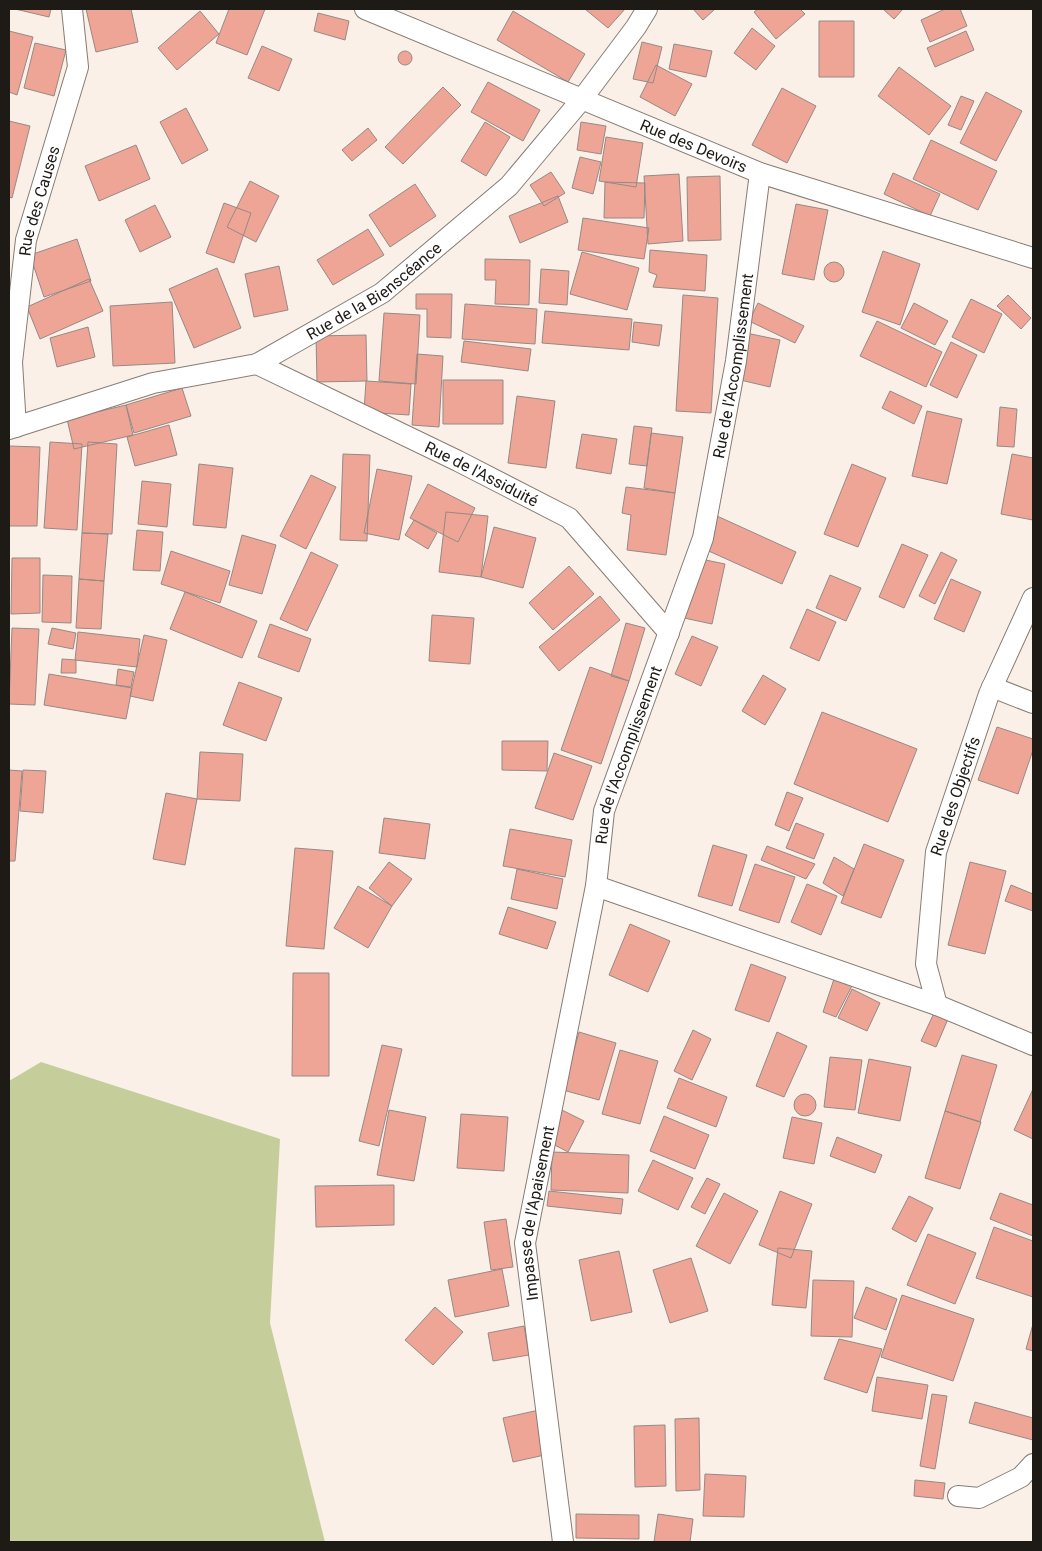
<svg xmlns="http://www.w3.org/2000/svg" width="1042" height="1551" font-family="Roboto,sans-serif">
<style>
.green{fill:#c5ce9b}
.building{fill:#efa596;stroke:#968986}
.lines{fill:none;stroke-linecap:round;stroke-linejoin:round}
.minor-casing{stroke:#867d75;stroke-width:22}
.minor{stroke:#fff;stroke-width:20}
.labels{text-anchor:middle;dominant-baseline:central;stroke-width:4.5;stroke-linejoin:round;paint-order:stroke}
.street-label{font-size:16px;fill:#1e1b17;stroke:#faf0e7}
</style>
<rect width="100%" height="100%" fill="#faf0e7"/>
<path class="green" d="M41 1062 280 1139 270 1323 325 1542H9V1081Z"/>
<path class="building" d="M15 9H51L49 17Z
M86 9H131L138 42 96 52Z
M229 9H265L247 55 216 43Z
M585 9H625L608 28Z
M693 9H715L703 20Z
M758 9H800L805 14 776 39 754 12Z
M883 9H903L894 19Z
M945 9H960L967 26 930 42 921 20Z
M200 11 219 34 177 70 158 48Z
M513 11 585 54 568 82 497 40Z
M318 13 349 21 345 40 314 31Z
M819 21H854V77H819Z
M752 28 775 46 756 70 734 53Z
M9 31 33 37 17 95 9 92Z
M966 31 974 50 935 67 927 48Z
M642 42 662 47 653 83 633 79Z
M35 43 66 50 54 96 24 88Z
M674 44 712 51 706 77 669 69Z
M262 46 292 59 279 91 248 78Z
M398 58a7 7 0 1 1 14 0a7 7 0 1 1-14 0Z
M656 65 692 84 675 116 640 97Z
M899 67 951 106 929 135 878 96Z
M488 82 540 110 523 141 471 112Z
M443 87 461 105 403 164 385 147Z
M782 88 816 106 787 163 752 145Z
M986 92 1022 111 996 161 960 143Z
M961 96 974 101 961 130 948 125Z
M186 108 208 150 182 164 160 122Z
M9 121 30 126 12 198 9 197Z
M485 122 510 137 486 176 461 161Z
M581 122 606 126 601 154 577 150Z
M368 128 377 140 352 161 342 150Z
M606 137 643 143 636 187 599 181Z
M931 140 997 171 978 210 913 179Z
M136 145 150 179 99 201 85 166Z
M580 157 601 162 593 194 572 188Z
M551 172 565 193 544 206 530 185Z
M893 173 940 194 930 216 884 194Z
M679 174 683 241 648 244 644 176Z
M720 176 721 240 688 241 687 177Z
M250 181 279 196 256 242 227 227Z
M605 182 645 183 644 218H604Z
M415 184 436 216 390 247 369 215Z
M558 196 568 222 520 243 509 216Z
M224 203 251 213 234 263 206 253Z
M796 204 828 210 814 280 782 274Z
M155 205 171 237 140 252 125 220Z
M583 218 649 228 644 259 578 250Z
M368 229 384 255 333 285 317 260Z
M77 239 91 281 44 297 30 255Z
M650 250 707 255 705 291 653 287 657 275 649 272Z
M883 251 920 264 900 325 862 312Z
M582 252 639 268 627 310 570 294Z
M485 259 530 260 529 305 495 304 496 280H485Z
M824 272a10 10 0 1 1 20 0a10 10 0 1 1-20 0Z
M279 266 288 310 254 317 245 274Z
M217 268 241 328 194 348 169 289Z
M541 269 569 271 567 305 539 303Z
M89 279 103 311 40 339 27 307Z
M416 294H452L451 338 427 337V309H416Z
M683 295 718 298 711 413 676 411Z
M1008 295 1031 318 1021 329 997 306Z
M971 299 1002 314 984 353 952 337Z
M172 302 175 363 113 366 110 306Z
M758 303 804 326 795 343 749 321Z
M914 303 948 321 935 345 901 328Z
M465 304 537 309 535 344 462 339Z
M545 311 632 319 629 350 542 343Z
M384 313 420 315 416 384 379 381Z
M877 321 942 352 926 387 860 356Z
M634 322 662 325 659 346 632 342Z
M88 327 95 357 57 367 50 338Z
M746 333 780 340 770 387 736 379Z
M366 335 367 381 317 382 316 336Z
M464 341 531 349 528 371 461 362Z
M951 342 977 355 957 398 930 385Z
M417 354 443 356 439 427 412 425Z
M443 380H503V424H443Z
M366 381 411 384 409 415 364 412Z
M182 388 191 416 134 433 126 405Z
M890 391 922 406 914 424 882 408Z
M517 396 555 401 546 468 508 463Z
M126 405 133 435 74 449 67 419Z
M1000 407 1017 409 1014 447 997 446Z
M927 411 962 419 947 484 912 476Z
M169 425 177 455 135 466 127 437Z
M634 426 652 428 647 466 629 464Z
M651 433 683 437 675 493 644 488Z
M582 434 617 439 611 474 576 468Z
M50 442 82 444 77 530 44 528Z
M88 442 117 444 112 534 82 533Z
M9 446 40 447 37 526H9Z
M343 454 370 455 367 541 340 540Z
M1012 454 1033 458V520L1001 514Z
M199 464 233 468 226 528 193 525Z
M852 464 886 478 858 547 824 534Z
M377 469 412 476 399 540 364 533Z
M311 475 336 487 306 549 280 536Z
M142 481 171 484 167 527 138 524Z
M428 484 475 508 458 542 410 518Z
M626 487 675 493 666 555 627 550 631 515 622 513Z
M446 512 488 516 481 577 439 572Z
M717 516 796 552 782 584 702 548Z
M414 520 437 533 428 549 405 535Z
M494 527 536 538 523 588 481 577Z
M137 530 163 532 160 571 133 570Z
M82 533 108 534 104 581 79 579Z
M242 535 276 545 262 594 229 585Z
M902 544 928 555 904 608 879 597Z
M171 551 230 571 220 603 161 584Z
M311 552 338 565 307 631 280 619Z
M941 552 957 560 935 604 919 596Z
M12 558H40V613L11 614Z
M696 558 725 564 712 624 684 618Z
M569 566 594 594 553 630 529 603Z
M43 575 72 576 71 623 42 622Z
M830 575 861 588 846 621 816 608Z
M79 579 104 581 101 629 76 628Z
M951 579 981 592 964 632 934 619Z
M185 592 257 621 242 658 170 629Z
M600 596 620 620 559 671 539 647Z
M807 609 836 622 819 661 790 648Z
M432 615 474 618 470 664 429 661Z
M626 623 645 628 629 681 611 676Z
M270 624 311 639 299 672 258 657Z
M12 628 39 629 35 705 9 704Z
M52 628 76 633 73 649 48 644Z
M78 632 140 639 137 667 75 660Z
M144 635 167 640 153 701 130 696Z
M692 636 718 647 701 686 675 674Z
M62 659 76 660V673H61Z
M590 667 629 681 601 764 561 750Z
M118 669 134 672 131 687 116 685Z
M49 674 132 688 126 719 44 705Z
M763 675 786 689 765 725 742 711Z
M239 682 282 698 266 741 223 725Z
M822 712 917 749 888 822 794 784Z
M997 727 1033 739V750L1018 794 978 780Z
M502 741H548L547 771 502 770Z
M200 752 243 754 240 801 197 799Z
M554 753 592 766 573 820 535 808Z
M9 770 22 771 15 861H9Z
M23 770 46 771 43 813 20 811Z
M787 792 803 798 789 831 775 825Z
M166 793 197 799 185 865 153 859Z
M384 818 430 824 425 859 379 853Z
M796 823 824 834 814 859 786 848Z
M510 829 572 840 565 877 503 866Z
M864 844 904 860 881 918 841 903Z
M713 845 747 855 732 906 698 896Z
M767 846 815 864 806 879 761 860Z
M295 848 333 851 324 949 286 946Z
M834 857 854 869 843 896 823 883Z
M389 862 412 879 392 906 369 888Z
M970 862 1006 871 985 954 948 945Z
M755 864 795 877 779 923 739 910Z
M517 869 563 879 557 909 511 899Z
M807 884 837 896 821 935 791 922Z
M1011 885 1033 894V911L1005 901Z
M358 886 392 906 368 948 334 928Z
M508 907 556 922 547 949 499 934Z
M630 924 670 941 648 992 609 975Z
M751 964 786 977 769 1022 735 1010Z
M293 973H329V1076H292Z
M835 976 853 984 836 1017 823 1012Z
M852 989 880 1003 867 1031 838 1018Z
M934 1013 948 1019 936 1047 921 1041Z
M693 1030 711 1039 692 1080 674 1071Z
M579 1032 616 1043 599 1100 563 1090Z
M777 1032 807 1046 784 1097 756 1086Z
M382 1045 402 1049 379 1146 359 1141Z
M620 1050 658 1061 640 1124 602 1114Z
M962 1055 997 1065 980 1122 945 1111Z
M830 1057 862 1060 855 1110 824 1107Z
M869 1059 911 1067 900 1121 858 1113Z
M679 1078 727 1097 716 1127 667 1108Z
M1033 1089V1139L1014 1130Z
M794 1105a11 11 0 1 1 22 0a11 11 0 1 1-22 0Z
M389 1110 426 1117 414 1181 377 1175Z
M562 1110 584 1121 568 1152 547 1141Z
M945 1111 981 1122 960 1189 925 1178Z
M461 1114 508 1117 504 1171 457 1168Z
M664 1116 709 1135 695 1169 650 1151Z
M792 1117 822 1123 814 1164 783 1158Z
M837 1137 882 1155 875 1173 830 1156Z
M552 1152 629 1155 628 1193 551 1190Z
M653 1160 693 1178 678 1210 638 1191Z
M707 1178 720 1184 705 1214 691 1207Z
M394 1185V1225L316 1227 315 1186Z
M549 1191 623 1199 621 1214 547 1206Z
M780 1191 812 1204 791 1258 759 1245Z
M724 1193 758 1211 730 1264 696 1246Z
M1000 1193 1033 1205V1236L990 1219Z
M909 1196 933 1208 916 1242 892 1229Z
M506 1219 513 1267 491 1270 484 1222Z
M994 1227 1033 1241V1297L976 1278Z
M928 1234 976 1253 955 1304 907 1285Z
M778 1248 812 1251 806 1308 772 1305Z
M619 1251 632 1312 591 1321 579 1260Z
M691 1258 708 1311 670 1323 653 1270Z
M502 1269 509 1306 455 1317 448 1280Z
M813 1280 854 1281 852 1337 811 1336Z
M866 1287 897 1299 886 1330 854 1318Z
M902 1295 974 1319 953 1381 881 1357Z
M435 1307 463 1332 433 1365 405 1340Z
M1033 1324V1351L1026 1349Z
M524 1326 529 1355 493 1361 488 1333Z
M839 1339 882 1349 867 1393 824 1379Z
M877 1377 928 1385 922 1419 872 1411Z
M932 1394 947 1396 935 1469 920 1466Z
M975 1402 1033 1418V1440L969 1423Z
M539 1410 549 1454 513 1462 503 1418Z
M699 1418 700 1490 676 1491 675 1419Z
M665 1425 666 1486 635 1487 634 1426Z
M705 1474 746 1476 744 1517 703 1516Z
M915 1480 945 1483 943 1499 914 1496Z
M576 1514 639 1515V1539L576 1538Z
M658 1514 693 1519 690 1542H654Z"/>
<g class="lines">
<g class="minor-casing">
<g id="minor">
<path id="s1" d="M365 9 760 173 1033 258"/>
<path id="s2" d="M257 364 458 461 569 518 669 633"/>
<path id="s3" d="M16 427 12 362 26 240 78 67 72 9"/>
<path id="s4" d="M9 429 153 383 257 364 382 293 509 186 582 99 636 27 647 9"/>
<path d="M992 687 1033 703"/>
<path d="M596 886 937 1005 1033 1045"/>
<path id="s5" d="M937 1005 926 964 936 852 989 694 1033 598"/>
<path d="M958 1496 979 1498 1021 1477 1033 1464"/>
<path id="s6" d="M563 1542 525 1243 596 886 604 811 703 538 736 361 760 173"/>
</g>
</g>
<use href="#minor" class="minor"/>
</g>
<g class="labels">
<g class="street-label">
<text stroke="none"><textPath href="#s1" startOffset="356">Rue des Devoirs</textPath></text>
<text stroke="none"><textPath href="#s3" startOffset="229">Rue des Causes</textPath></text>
<text stroke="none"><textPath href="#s4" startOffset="395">Rue de la Bienscéance</textPath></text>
<text stroke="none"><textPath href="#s6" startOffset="1206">Rue de l'Accomplissement</textPath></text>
<text stroke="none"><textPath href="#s2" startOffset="250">Rue de l'Assiduité</textPath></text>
<text stroke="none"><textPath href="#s6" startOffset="801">Rue de l'Accomplissement</textPath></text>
<text stroke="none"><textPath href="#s5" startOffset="214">Rue des Objectifs</textPath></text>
<text stroke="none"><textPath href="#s6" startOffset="332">Impasse de l'Apaisement</textPath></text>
</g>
</g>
<rect width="1042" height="1551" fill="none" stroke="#1e1b17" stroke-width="20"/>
</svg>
